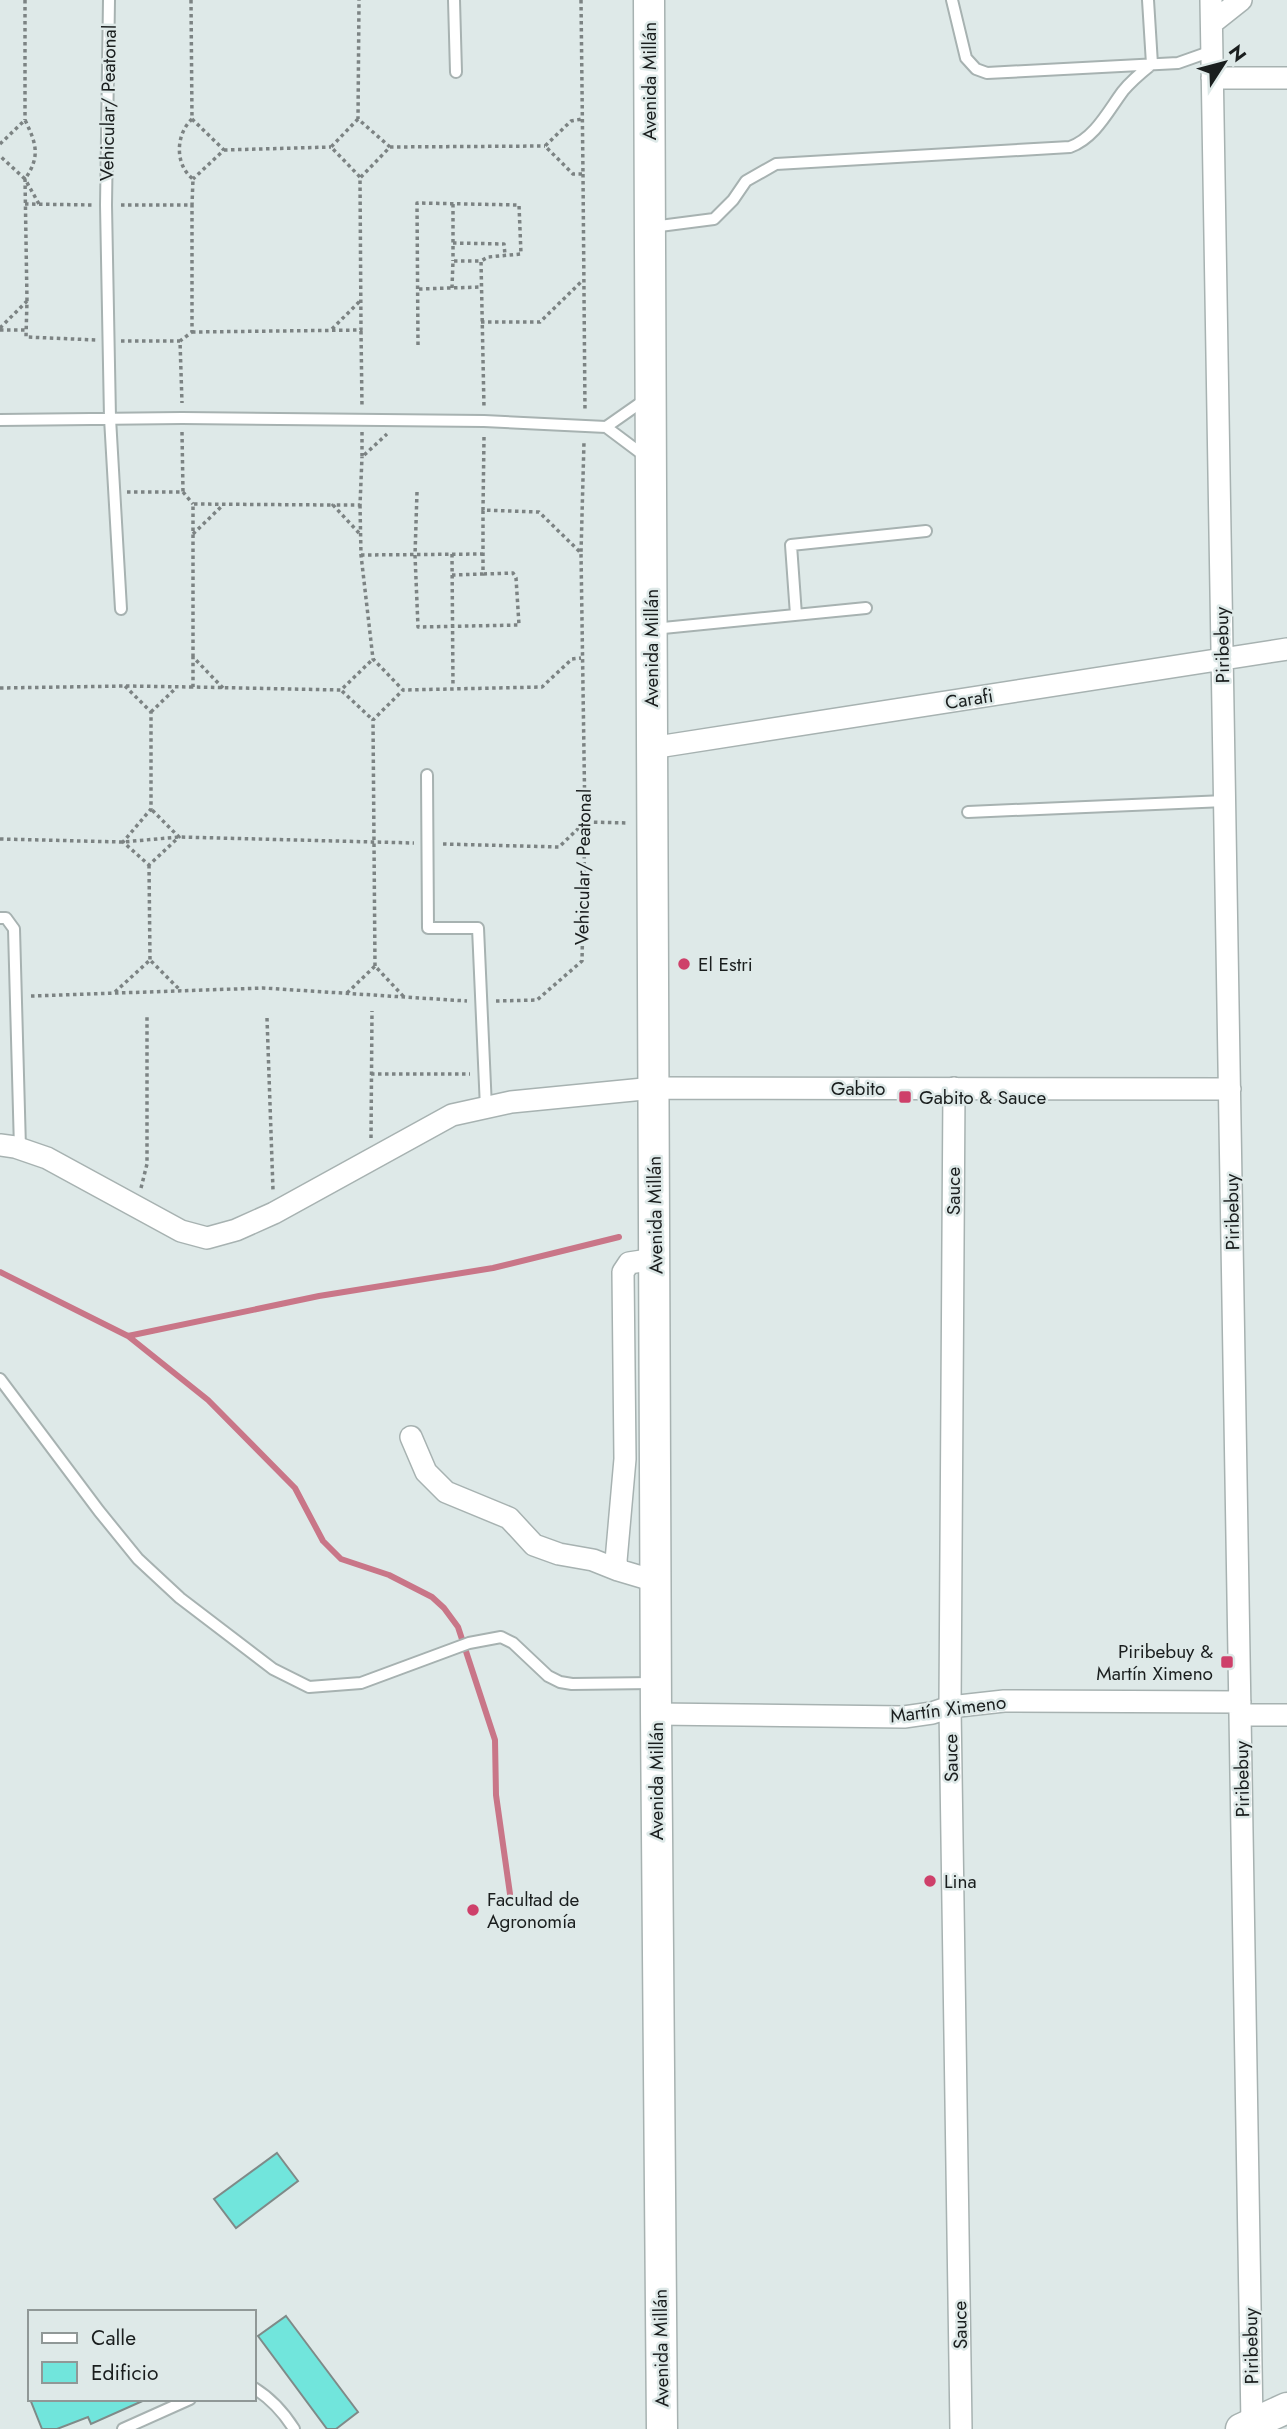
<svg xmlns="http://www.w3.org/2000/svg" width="1287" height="2429" font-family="Jost,sans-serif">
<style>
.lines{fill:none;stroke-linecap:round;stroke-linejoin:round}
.stream{stroke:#c97688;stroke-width:6}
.building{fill:#71e5dc;stroke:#7f8a88;stroke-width:2}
.service-casing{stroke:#a7b2b1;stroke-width:14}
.minor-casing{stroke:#a7b2b1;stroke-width:24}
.secondary-casing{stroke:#a7b2b1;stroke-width:33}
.path{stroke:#7c8383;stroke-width:3.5;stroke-dasharray:3.5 3.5;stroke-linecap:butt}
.service{stroke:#fff;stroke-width:10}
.minor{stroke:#fff;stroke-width:21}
.secondary{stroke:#fff;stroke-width:30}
.poi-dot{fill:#ce406a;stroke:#dee9e8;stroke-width:2.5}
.labels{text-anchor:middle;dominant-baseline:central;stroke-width:5;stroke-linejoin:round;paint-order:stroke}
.street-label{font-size:19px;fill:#1a1e1e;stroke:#dee9e8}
.poi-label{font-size:19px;fill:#1a1e1e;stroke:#dee9e8;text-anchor:start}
</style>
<rect width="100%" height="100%" fill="#dee9e8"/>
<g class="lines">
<path class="stream" d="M0 1272 128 1336 208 1400 295 1488 323 1541 341 1559 389 1575 432 1597 444 1608 458 1627 495 1740 496 1795 510 1894
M128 1336 319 1296 493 1268 619 1237"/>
</g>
<path class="building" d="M277 2153 298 2181 236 2228 214 2199Z
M286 2316 358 2412 336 2429H327L258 2336Z
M30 2399H147L91 2424 88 2417 57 2429H42Z"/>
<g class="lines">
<g class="service-casing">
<path id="service" d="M109 0 106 205 110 418 121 609
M454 0 456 72
M952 0 966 58 976 69 987 73 1178 63 1212 51
M652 227 714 219 733 200 746 181 776 164 1070 147C1095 138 1108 111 1123 91 1131 81 1142 72 1152 64L1148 0
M0 420 182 418 484 421 606 427 646 399
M606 427 646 457
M796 615 791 545 926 531
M653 629 866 608
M427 775 428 928H478L486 1108
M968 812 1225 801
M0 918H6L14 929 20 1148
M0 1379 99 1511 138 1559 180 1598 273 1669 309 1687 361 1683 469 1643 501 1637 513 1643 548 1676 560 1682 572 1684 653 1683
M254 2388C270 2398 284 2413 294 2429
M123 2429 190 2399"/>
</g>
<g class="minor-casing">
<path id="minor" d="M1211 0 1252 2424
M1212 23 1241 0
M1212 78H1287
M651 748 1287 649
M954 1088 950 1707 961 2429
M0 1145 15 1147 47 1158 181 1231 207 1238 236 1230 274 1213 452 1115 511 1102 654 1088 1230 1089
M411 1437 426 1472 446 1492 509 1518 534 1545 559 1554 593 1560 618 1570 655 1581
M618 1570 616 1561 625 1459 623 1272 629 1263 655 1259
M656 1714 904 1717 932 1713 950 1707 1004 1701 1240 1702
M1240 1715H1287"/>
</g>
<g class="secondary-casing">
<path id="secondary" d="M649 0 656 1714 662 2429
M1241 2429 1287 2408"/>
</g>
<path class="path" d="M25 0V120
M191 0 192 119C176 134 174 164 193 179L192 205
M581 0 583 174H573L545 146 571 121 582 119
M192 119 224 150 193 179
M358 119 331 147 360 177
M0 144 25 120C36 143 41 156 25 179L0 156
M390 147 545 146
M224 150 331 147
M583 174 585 412
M25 204 93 205
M453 204V261
M121 205H192V332L180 341
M453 243 504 244 505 255
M452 288 453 261H481L484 408
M419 289 481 287
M27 301 25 179 39 204
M481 322H540L581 282
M0 328 27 301 26 337 96 340
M332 329 361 300
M0 330H26
M361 331 362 407
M192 332 361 330 360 178 390 147 358 119 359 0
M121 341H180L182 403
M418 345 417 203 519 205 521 254 488 257 481 261
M182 432 183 492
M362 432V457L387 434
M484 437 483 510 539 512 581 553 584 441
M127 492H183L193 504
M417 492 415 555 418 627 519 625 516 578 513 573 483 574
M360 505 361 555 373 659 403 690 542 687 572 659 581 658
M359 533 333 505H360L362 457
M193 534 224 504
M452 554 453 687
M361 555 483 554
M452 575 483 574V510
M193 657V504L333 505
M125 686 151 712V809L123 842 149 865 179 837 151 809
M0 688 125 686 193 687
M223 688 193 657V687L341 690 373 659
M342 691 373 720
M151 712 176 688
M0 839 123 842 179 837 414 843
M443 844 559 847 585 822 628 823
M149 865 150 960
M375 966 373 720 403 690
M115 992 150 960 181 991
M347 993 375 966 404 997
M31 996 263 988 467 1001
M496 1001 537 1000 582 961 585 822 581 553
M267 1018 273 1190
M371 1074H470
M371 1138 372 1011
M141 1188 147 1164V1016"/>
<use href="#service" class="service"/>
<use href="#minor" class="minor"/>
<use href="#secondary" class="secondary"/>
</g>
<g class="poi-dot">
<circle cx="684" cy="964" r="7"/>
<rect x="898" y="1090" width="14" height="14" rx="3.5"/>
<rect x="1220" y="1655" width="14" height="14" rx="3.5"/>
<circle cx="930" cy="1881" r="7"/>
<circle cx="473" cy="1910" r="7"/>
</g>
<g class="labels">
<g class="street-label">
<text transform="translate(649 81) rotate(-90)">Avenida Millán</text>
<text transform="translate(108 103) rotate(-89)">Vehicular/ Peatonal</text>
<text transform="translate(1222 645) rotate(-91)">Piribebuy</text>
<text transform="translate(651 648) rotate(-90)">Avenida Millán</text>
<text transform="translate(969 699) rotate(-9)">Carafi</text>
<text transform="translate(583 867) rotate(-89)">Vehicular/ Peatonal</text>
<text x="858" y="1088">Gabito</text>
<text transform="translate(953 1191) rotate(-90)">Sauce</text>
<text transform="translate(1232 1212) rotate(-91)">Piribebuy</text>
<text transform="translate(655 1215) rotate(-91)">Avenida Millán</text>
<text transform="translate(948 1709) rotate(-7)">Martín Ximeno</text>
<text transform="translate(951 1758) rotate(-91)">Sauce</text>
<text transform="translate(1242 1779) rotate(-91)">Piribebuy</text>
<text transform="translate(656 1781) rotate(-90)">Avenida Millán</text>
<text transform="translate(960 2325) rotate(-91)">Sauce</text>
<text transform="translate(1251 2346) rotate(-91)">Piribebuy</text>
<text transform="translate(661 2348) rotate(-91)">Avenida Millán</text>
</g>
<g class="poi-label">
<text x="698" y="964">El Estri</text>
<text x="919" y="1097">Gabito &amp; Sauce</text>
<text x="1213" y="1651" text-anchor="end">Piribebuy &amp;<tspan x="1213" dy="22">Martín Ximeno</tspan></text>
<text x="944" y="1881">Lina</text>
<text x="487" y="1899">Facultad de<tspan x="487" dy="22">Agronomía</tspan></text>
</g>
</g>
<rect x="28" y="2310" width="228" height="91" fill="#dee9e8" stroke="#909897" stroke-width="2"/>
<rect x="42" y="2333" width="35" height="10" fill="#ffffff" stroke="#909897" stroke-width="2"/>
<text x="91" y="2345" font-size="21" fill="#1a1e1e">Calle</text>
<rect x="42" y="2362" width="35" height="21" fill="#71e5dc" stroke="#909897" stroke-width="2"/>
<text x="91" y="2380" font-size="21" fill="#1a1e1e">Edificio</text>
<g transform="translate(1224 63) rotate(54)" stroke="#dee9e8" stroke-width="5" paint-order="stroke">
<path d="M0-5L12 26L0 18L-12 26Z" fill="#1a1e1e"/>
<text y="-10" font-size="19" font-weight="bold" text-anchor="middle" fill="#1a1e1e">N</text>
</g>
</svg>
